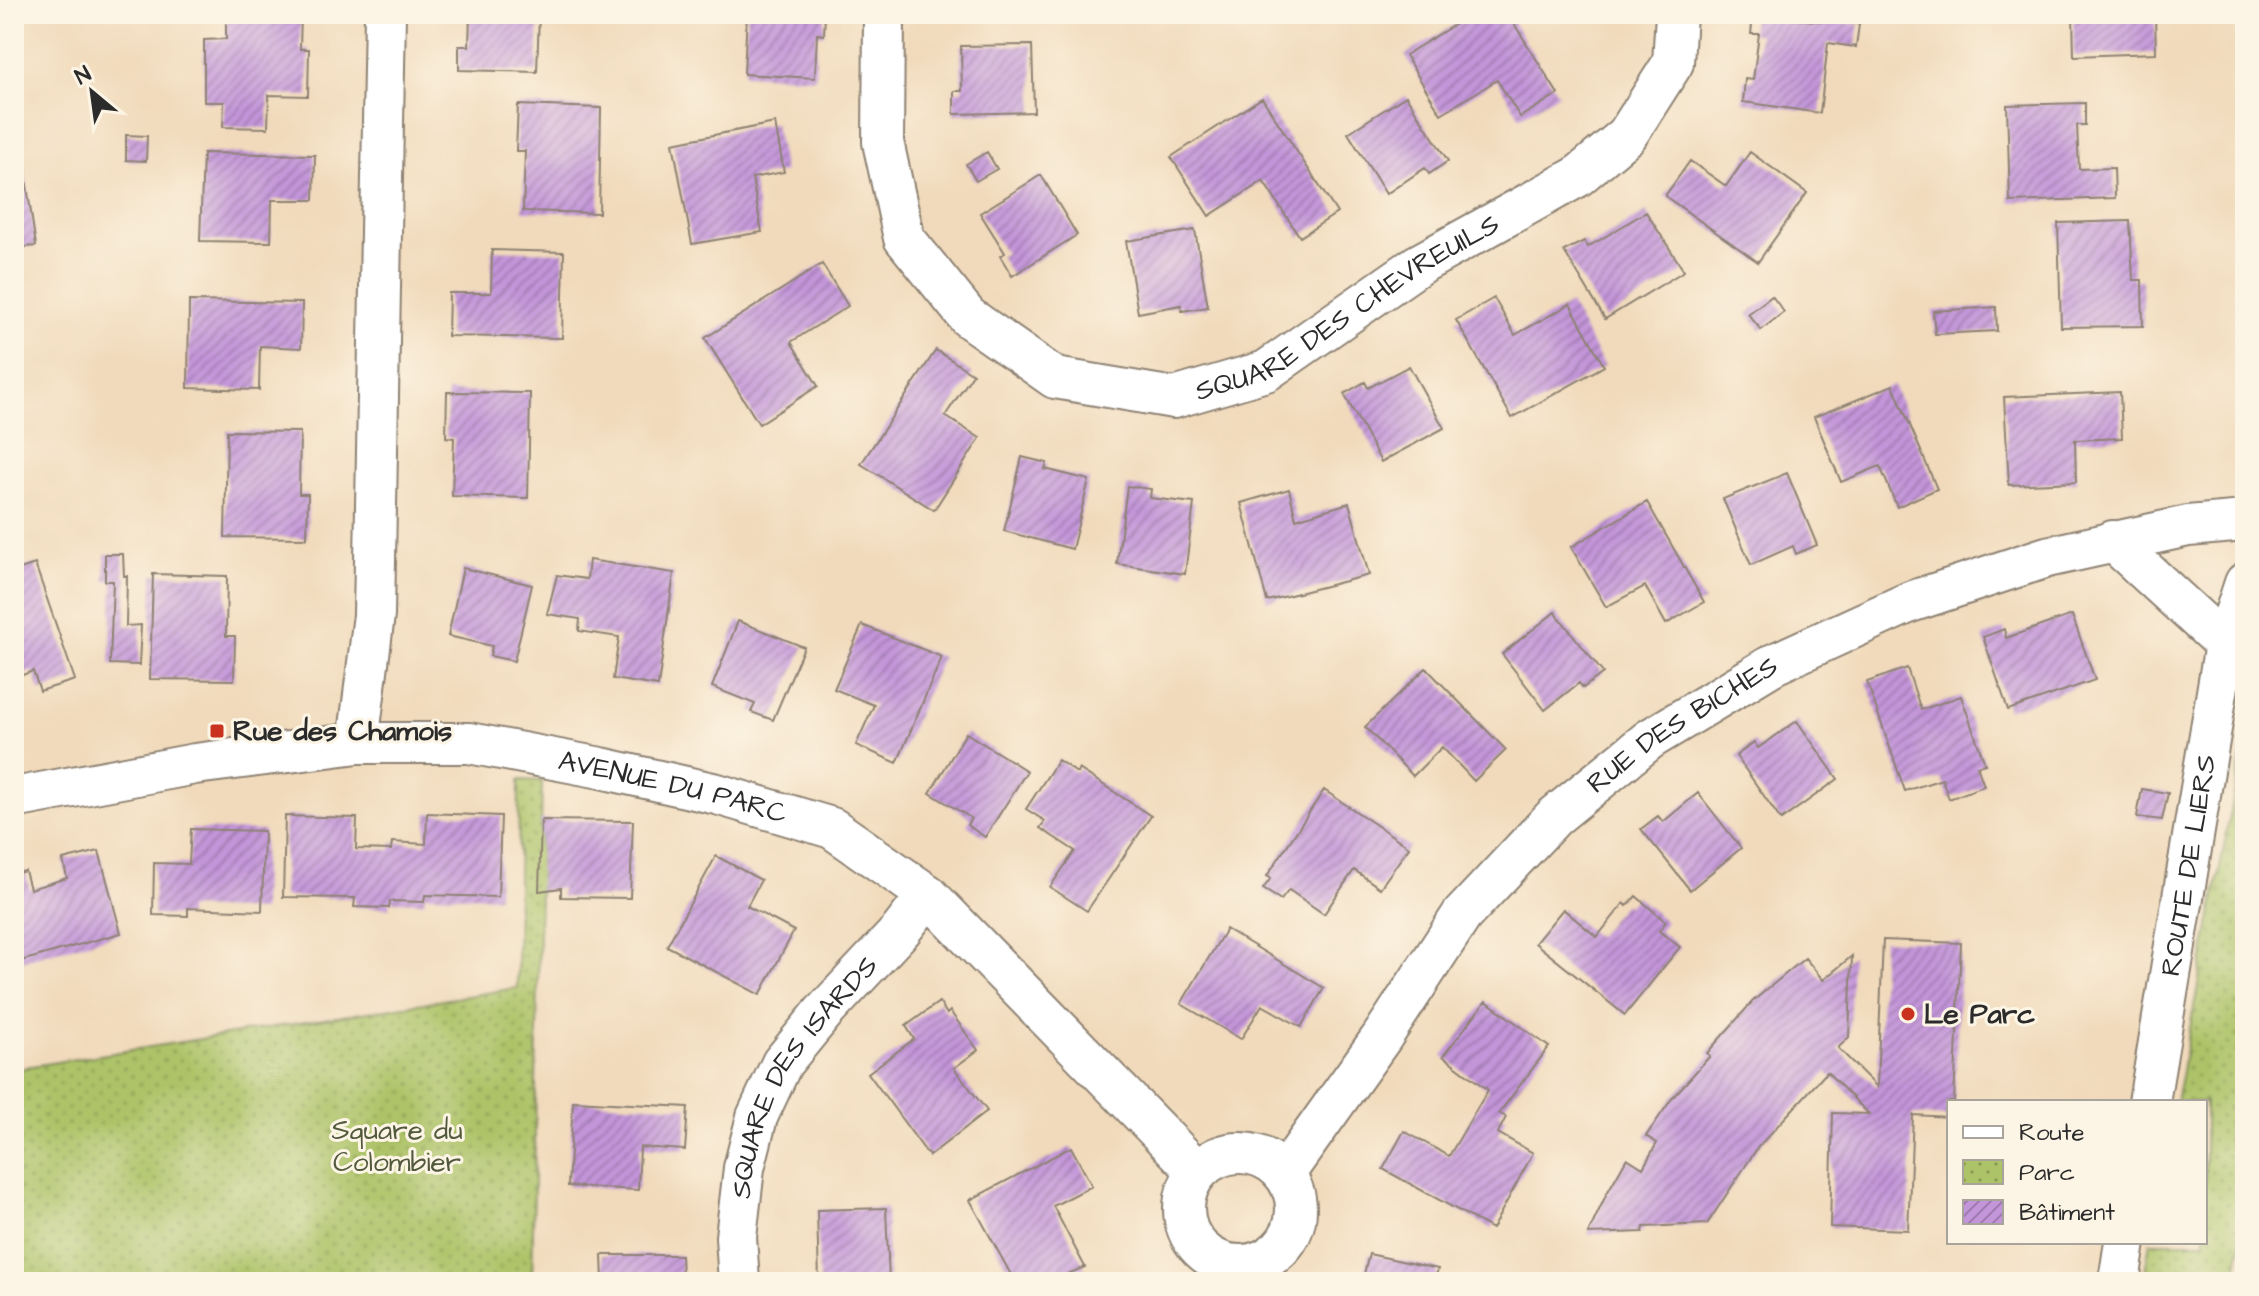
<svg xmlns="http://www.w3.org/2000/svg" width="2259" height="1296" font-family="'Architects Daughter',sans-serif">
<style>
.park{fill:url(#park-dots);stroke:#6c774a;stroke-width:2}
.building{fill:url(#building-hatch)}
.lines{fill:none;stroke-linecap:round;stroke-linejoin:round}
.minor-casing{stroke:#8e8273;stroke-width:44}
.minor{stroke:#fff;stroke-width:40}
.poi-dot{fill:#c8321e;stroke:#fcf5e5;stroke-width:3}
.labels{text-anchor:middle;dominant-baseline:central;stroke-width:6;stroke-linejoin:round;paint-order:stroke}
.street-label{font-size:28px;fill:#2b2b2b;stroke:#fcf5e5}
.poi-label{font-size:28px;font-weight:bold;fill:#2b2b2b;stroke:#fcf5e5;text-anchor:start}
.park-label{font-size:28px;fill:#52593d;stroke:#fcf5e5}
</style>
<defs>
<pattern id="park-dots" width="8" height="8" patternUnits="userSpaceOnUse" patternTransform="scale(2)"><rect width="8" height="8" fill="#adc368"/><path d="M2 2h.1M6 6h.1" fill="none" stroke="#8d9f56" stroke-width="1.8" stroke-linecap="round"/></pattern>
<pattern id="building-hatch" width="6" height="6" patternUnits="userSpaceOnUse" patternTransform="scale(2)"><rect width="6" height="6" fill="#c395d9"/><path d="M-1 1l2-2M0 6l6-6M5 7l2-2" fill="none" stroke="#9f7ab0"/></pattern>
</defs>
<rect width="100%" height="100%" fill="#fcf5e5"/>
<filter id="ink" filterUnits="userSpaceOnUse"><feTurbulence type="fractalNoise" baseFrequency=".0125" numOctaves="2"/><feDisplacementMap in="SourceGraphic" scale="16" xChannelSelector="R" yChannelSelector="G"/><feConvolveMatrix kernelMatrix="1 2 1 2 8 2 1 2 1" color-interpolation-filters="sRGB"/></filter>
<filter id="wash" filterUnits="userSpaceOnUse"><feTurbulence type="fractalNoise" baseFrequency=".006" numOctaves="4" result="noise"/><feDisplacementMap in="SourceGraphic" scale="32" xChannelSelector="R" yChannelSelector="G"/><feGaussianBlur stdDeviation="1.8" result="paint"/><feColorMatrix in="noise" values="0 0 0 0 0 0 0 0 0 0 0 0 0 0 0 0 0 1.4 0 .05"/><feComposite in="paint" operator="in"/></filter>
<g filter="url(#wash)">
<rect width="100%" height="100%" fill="#f1dabb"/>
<path class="park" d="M2245 736V1224L2234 1282H2143L2150 1242H2205V1102H2176Z
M519 780 542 781 532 1282H14V1074L26 1067 517 988Z"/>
<g id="blocks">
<path class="building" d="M226 14H301L300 49H309L308 96 269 95 268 128 223 127 224 102H204V40L226 39Z
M470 14H539L537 72 459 70V46H469Z
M747 14H825L824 35 817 34 815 78 744 74Z
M1472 14H1508L1558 94 1520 117 1497 80 1441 114 1405 55Z
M2073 14H2155L2156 53 2074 56Z
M1753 16 1859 24 1856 47 1828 43 1820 113 1743 102 1745 79 1753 80 1759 34H1751Z
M1032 45 1034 112 954 114V91H962L961 46Z
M1406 96 1448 161 1429 174 1425 168 1386 194 1348 133Z
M1262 98 1337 213 1300 237 1263 181 1209 216 1171 157Z
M2085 103V125H2077L2079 169 2114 168 2115 198 2010 202 2007 105Z
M518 105 601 108 599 213 523 211 525 151H516Z
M775 123 784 172 752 178 762 232 692 244 673 143Z
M19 132 36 246 14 248V133Z
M126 135 147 136 146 161 126 160Z
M987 152 997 169 976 181 966 164Z
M1750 152 1807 193 1758 262 1665 196 1690 161 1726 186Z
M203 153 315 155 314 200H272L271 242 200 241Z
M1041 175 1077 235 1012 276 1000 256 1005 253 980 213Z
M1646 212 1684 271 1605 319 1564 251 1584 241 1588 247Z
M2130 221 2133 280H2142L2143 326 2061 327 2058 223Z
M1195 230 1208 307 1182 311 1181 305 1138 313 1126 241Z
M492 250 564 252 562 338 448 336 449 293H491Z
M822 264 848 306 791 342 818 386 759 424 705 338Z
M1772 296 1784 312 1761 330 1748 314Z
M1494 298 1515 335 1570 304 1604 366 1512 418 1456 320Z
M189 301 302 303 301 348 260 346 259 390 188 388Z
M1996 307 1997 331 1935 334 1933 311Z
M936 350 973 374 945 416 980 438 934 510 861 464Z
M1409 366 1444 428 1381 462 1344 394 1365 382 1368 388Z
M1893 385 1937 489 1897 507 1880 466 1841 482 1814 417Z
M447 392 530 393 528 498 452 496 454 438 446 437Z
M2120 392 2122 438 2075 440 2076 482 2009 485 2004 397Z
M227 431 300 432 299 494H308L307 538 225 537Z
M1022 457 1047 463 1045 469 1089 480 1072 549 1004 531Z
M1787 473 1817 545 1796 554 1793 546 1751 565 1723 499Z
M1127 486 1151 489 1150 498 1194 503 1185 574 1117 564Z
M1289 489 1296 519 1349 503 1369 575 1267 601 1241 503Z
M1647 502 1704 602 1666 624 1645 586 1606 607 1571 547Z
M105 554H123L124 576H127L126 626 141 625 139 665 110 664 113 581H105Z
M589 560 674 573 658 686 613 679 619 637 579 631 580 619 547 614 557 575 587 579Z
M35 564 75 680 40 691 33 671 14 678V571Z
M463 568 532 585 514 661 490 656 492 646 448 636Z
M153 574 227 576 226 636H235L234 680 150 679Z
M1555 612 1603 673 1583 688 1579 683 1545 710 1502 654Z
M2072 615 2095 680 2008 710 1983 637 2004 629 2006 638Z
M738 621 804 647 773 720 751 712 755 704 712 687Z
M862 625 942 657 897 763 856 745 874 705 834 689Z
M1426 668 1506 750 1474 781 1442 747 1413 776 1365 727Z
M1907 668 1921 710 1961 696 1985 764 1977 766 1984 786 1949 799 1942 779 1905 791 1867 682Z
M1797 721 1838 779 1781 820 1736 756 1754 742 1758 748Z
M966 733 1027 771 985 837 967 825 971 818 930 793Z
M1058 760 1077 773 1079 769 1151 816 1087 911 1050 887 1075 851 1040 828 1045 821 1026 809Z
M2142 789 2168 793 2162 820 2137 817Z
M1324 790 1409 847 1380 888 1354 870 1324 914 1289 890 1281 900 1263 889 1271 878 1267 876Z
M1698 793 1741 848 1690 890 1641 829 1658 816 1663 822Z
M427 813 501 816 498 897 425 895 424 902 390 901 389 908 354 907 355 898 283 897 285 816 357 818 356 849 391 850 392 842 426 844Z
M541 820 633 821 630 898 561 897V888L539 891Z
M191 829 264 831 262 911 188 908V916L153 915 154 863 189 864Z
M99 851 121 933 14 963V874L25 871 30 889 67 878 63 860Z
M716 856 761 880 747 906 794 931 760 995 667 946Z
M1636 896 1666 922 1659 931 1680 947 1625 1015 1535 943 1563 909 1597 937 1624 903 1627 906Z
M1226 929 1324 988 1301 1027 1262 1005 1241 1039 1181 1004Z
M1883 940 1961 943 1954 1102H1949V1117L1913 1115 1908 1230 1830 1227 1833 1113 1869 1114 1827 1072 1758 1147 1707 1224 1644 1227 1643 1232 1588 1234 1606 1195 1627 1158 1643 1168 1657 1143 1646 1136 1673 1097 1710 1056 1707 1053 1753 1001 1805 958 1823 980 1852 956 1849 1037 1838 1048 1877 1087Z
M1486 1001 1549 1047 1499 1113 1506 1117 1498 1133 1533 1153 1492 1229 1383 1169 1404 1131 1449 1156 1488 1090 1443 1056Z
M939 1002 947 1014 950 1011 978 1050 954 1068 987 1111 929 1156 868 1073 914 1039 906 1026Z
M573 1101 688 1107 685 1150 640 1147 638 1190 568 1186Z
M1071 1147 1092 1186 1053 1206 1085 1267 1048 1282H1015L970 1200Z
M886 1208 889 1282H819L817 1210Z
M1369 1254 1438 1269 1434 1282H1362Z
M602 1255H681L682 1279H674V1282H603Z"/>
</g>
</g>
<g filter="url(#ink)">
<use href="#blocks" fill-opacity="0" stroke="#8e8273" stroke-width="2"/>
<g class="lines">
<g class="minor-casing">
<g id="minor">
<path id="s1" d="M884 14 883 142 904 238 968 317 1055 378 1174 398 1266 371 1418 265 1577 177 1627 135 1673 63 1676 14"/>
<path d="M2113 541 2225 644"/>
<path d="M358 743 374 615 385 14"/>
<path id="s2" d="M14 798 195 764 358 743H469L601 768 717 794 832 828 928 895 1197 1171"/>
<path id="s3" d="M2149 1102 2225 644 2245 583"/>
<circle cx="1240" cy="1209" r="56"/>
<path id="s4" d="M1285 1173 1382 1037 1462 915 1554 817 1650 739 1774 664 1910 602 2047 557 2188 526 2245 521"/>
<path id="s5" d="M739 1282 736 1237 744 1168 757 1117 782 1063 823 1013 901 930 928 895"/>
<path d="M2119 1282 2125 1242"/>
</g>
</g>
<use href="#minor" class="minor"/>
</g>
</g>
<g class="poi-dot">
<rect x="209" y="723" width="16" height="16" rx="4"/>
<circle cx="1908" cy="1014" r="8"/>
</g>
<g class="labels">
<g class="street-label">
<text stroke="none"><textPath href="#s1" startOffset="752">SQUARE DES CHEVREUILS</textPath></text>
<text stroke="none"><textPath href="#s4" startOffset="606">RUE DES BICHES</textPath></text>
<text stroke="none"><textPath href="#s2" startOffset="668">AVENUE DU PARC</textPath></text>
<text stroke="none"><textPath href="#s3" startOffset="240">ROUTE DE LIERS</textPath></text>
<text stroke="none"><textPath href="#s5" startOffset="224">SQUARE DES ISARDS</textPath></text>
</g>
<g class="poi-label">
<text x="233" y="731">Rue des Chamois</text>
<text x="1924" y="1014">Le Parc</text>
</g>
<g class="park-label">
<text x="397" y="1130">Square du<tspan x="397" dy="32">Colombier</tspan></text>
</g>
</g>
<rect width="2259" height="1296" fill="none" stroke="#fcf5e5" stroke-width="48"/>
<rect x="1947" y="1100" width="260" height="144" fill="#fcf5e5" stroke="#a8a49b" stroke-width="2"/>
<rect x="1963" y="1126" width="40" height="12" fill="#ffffff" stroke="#a8a49b" stroke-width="2"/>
<text x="2019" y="1140" font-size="24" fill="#2b2b2b">Route</text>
<rect x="1963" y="1160" width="40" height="24" fill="url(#park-dots)" stroke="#a8a49b" stroke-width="2"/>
<text x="2019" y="1180" font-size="24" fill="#2b2b2b">Parc</text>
<rect x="1963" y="1200" width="40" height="24" fill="url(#building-hatch)" stroke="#a8a49b" stroke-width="2"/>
<text x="2019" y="1220" font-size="24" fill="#2b2b2b">Bâtiment</text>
<g transform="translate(92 92) rotate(331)" stroke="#fcf5e5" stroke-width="6" paint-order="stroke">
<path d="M0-6L14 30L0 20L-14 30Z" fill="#2b2b2b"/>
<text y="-12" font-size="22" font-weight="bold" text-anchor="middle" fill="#2b2b2b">N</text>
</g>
</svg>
